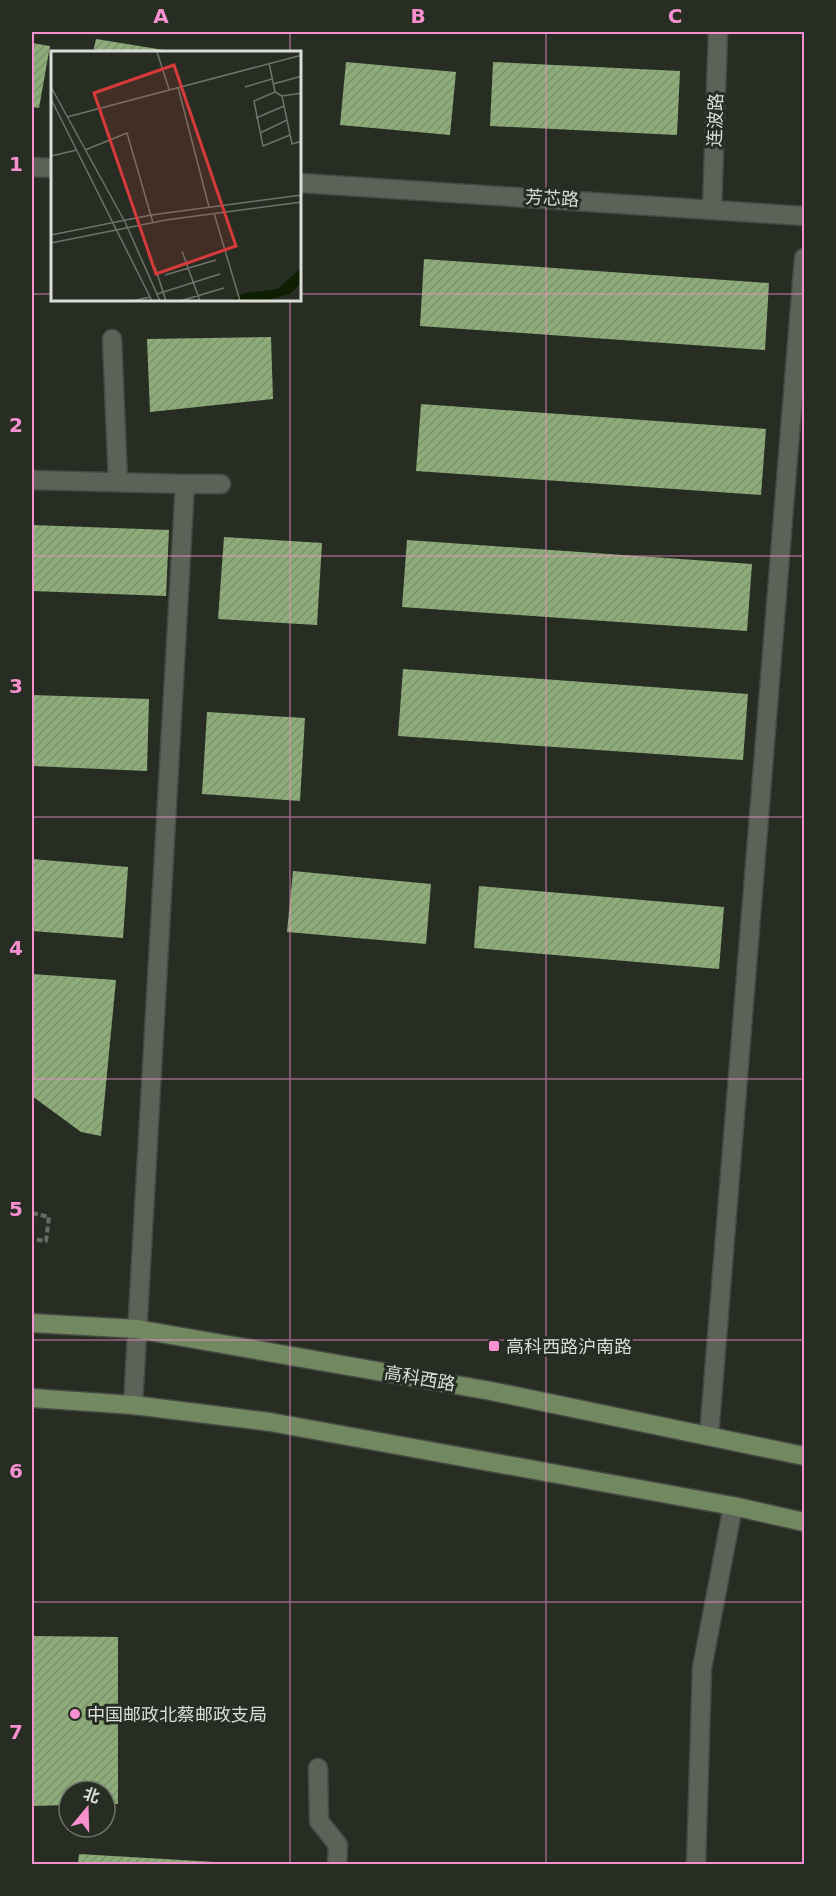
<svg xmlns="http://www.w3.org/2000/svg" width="836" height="1896" font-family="'DejaVu Sans','Noto Sans SC',sans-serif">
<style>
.building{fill:url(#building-hatch)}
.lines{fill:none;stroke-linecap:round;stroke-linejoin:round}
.minor-casing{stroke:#454942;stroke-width:21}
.major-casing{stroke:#454942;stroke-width:21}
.path{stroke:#666b63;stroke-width:4;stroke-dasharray:6 3;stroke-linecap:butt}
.minor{stroke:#5c6258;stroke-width:18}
.major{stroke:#718861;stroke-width:18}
.grid{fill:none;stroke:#f690cf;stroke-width:1.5;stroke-opacity:0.55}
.poi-dot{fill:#f690cf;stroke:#272d23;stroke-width:2}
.labels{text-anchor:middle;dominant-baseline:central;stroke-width:6;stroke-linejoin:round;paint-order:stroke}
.street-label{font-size:18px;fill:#daded8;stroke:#272d23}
.poi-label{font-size:18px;fill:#daded8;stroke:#272d23;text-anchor:start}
.inset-road{fill:none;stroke:#6f746b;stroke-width:1.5}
.view{fill:#d63a3a;fill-opacity:0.15;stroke:#d63a3a;stroke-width:3}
.inset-edge{fill:none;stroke:#daded8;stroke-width:3}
.neatline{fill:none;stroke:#f690cf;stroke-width:2}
.grid-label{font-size:20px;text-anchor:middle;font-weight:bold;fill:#f690cf}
</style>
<defs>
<pattern id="building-hatch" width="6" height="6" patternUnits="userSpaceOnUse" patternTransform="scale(1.5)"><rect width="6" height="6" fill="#8eac7a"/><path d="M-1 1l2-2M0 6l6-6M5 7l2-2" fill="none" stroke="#7b926c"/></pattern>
</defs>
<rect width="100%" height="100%" fill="#272d23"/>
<path class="building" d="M96 39 170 51V52H93Z
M32 43 50 46 39 108 32 107Z
M346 62 456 72 450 135 340 125Z
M493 62 680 71 677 135 490 126Z
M424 259 769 283 765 350 420 326Z
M271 337 273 399 150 412 147 339Z
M421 404 766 429 761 495 416 471Z
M32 525 169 530 166 596 32 591Z
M224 537 322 543 317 625 218 619Z
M407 540 752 564 747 631 402 607Z
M403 669 748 694 743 760 398 736Z
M32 695 149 699 147 771 32 766Z
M207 712 305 718 300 801 202 794Z
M32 859 128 867 123 938 32 931Z
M293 871 431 884 426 944 287 932Z
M479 886 724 907 719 969 474 948Z
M32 974 116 980 101 1136 81 1132 32 1096Z
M32 1636 118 1637V1804H105V1791H69V1805L32 1806Z
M79 1854 232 1863V1864H78Z"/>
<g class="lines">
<g class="minor-casing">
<path id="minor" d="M32 167 52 168
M300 183 804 216
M712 209 718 32
M112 339 118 482
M32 480 185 484 133 1405
M185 484H221
M709 1436 804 258
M318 1768 319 1821 338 1845 337 1864
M696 1864 702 1668 733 1506"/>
</g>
<g class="major-casing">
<path id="major" d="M32 1323 137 1329 491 1391 804 1456
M32 1398 133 1405 270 1422 733 1506 804 1522"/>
</g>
<path class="path" d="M32 1213 49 1217 46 1241 32 1239"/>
<use href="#minor" class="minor"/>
<use href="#major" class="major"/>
</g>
<path class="grid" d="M290 32V52M546 32V1864M32 294H52M300 294H804M290 300V1864M32 556H804M32 817H804M32 1079H804M32 1340H804M32 1602H804"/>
<g class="poi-dot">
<rect x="488" y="1340" width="12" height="12" rx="3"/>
<circle cx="75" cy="1714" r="6"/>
</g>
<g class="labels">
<g class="street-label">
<text transform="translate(715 120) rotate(-88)">连波路</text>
<text transform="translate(552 198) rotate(3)">芳芯路</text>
<text transform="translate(420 1378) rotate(10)">高科西路</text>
</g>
<g class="poi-label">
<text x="506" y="1346">高科西路沪南路</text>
<text x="87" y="1714">中国邮政北蔡邮政支局</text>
</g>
</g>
<g transform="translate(51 51)">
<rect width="250" height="250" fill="#272d23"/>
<path d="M250 217V232L239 243 214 250H177L194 242 227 238Z" fill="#0d1f00"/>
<path class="inset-road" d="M106 1 118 38M218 12 224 41 231 45 241 93 251 90M222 33 251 25M0 36 74 171 109 250M127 36 158 156M194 36 221 28M224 41 203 50 212 95 239 84M231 45 251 42M0 48 101 250M16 66 251 4M205 67 233 55M209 82 236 69M34 99 76 82 102 172M0 105 26 99M163 162 189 250M0 184 100 164 251 144M0 192 115 169 251 151M131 200 149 250M104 216 115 250M114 224 165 209M106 243 169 223M81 250 99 246M129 250 173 237"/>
<path class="view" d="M123 14 185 195 105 223 43 42Z"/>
<rect width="250" height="250" class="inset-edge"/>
</g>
<rect width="836" height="1896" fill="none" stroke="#272d23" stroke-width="66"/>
<g transform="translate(87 1809) rotate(19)"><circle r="28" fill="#272d23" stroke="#6f746b" stroke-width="1.5"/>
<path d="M0-4.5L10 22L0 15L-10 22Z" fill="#f690cf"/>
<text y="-9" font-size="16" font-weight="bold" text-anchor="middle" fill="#daded8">北</text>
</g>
<rect x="33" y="33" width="770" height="1830" class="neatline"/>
<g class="grid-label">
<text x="161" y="23">A</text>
<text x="418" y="23">B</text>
<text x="675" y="23">C</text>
<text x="16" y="171">1</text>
<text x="16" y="432">2</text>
<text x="16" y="693">3</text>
<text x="16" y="955">4</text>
<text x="16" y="1216">5</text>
<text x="16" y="1478">6</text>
<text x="16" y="1739">7</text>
</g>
</svg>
